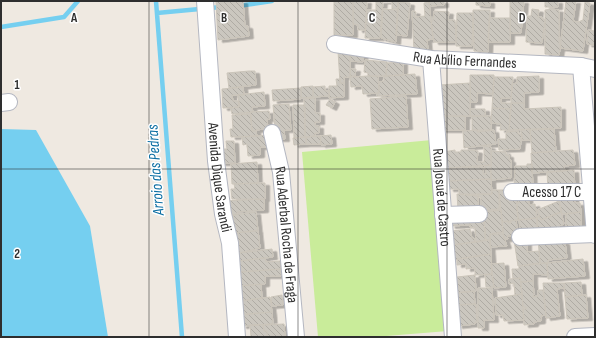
<svg xmlns="http://www.w3.org/2000/svg" width="596" height="338" font-family="'Sofia Sans Condensed',sans-serif">
<style>
.pitch{fill:#c9ec9a}
.water{fill:#75cff0}
.lines{fill:none;stroke-linecap:round;stroke-linejoin:round}
.stream{stroke:#75cff0;stroke-width:4.5}
.building{fill:url(#building-back-hatch);stroke:#cbc5ba;filter:url(#shadow)}
.minor-casing{stroke:#b4b7c1;stroke-width:18}
.minor{stroke:#fff;stroke-width:16}
.grid{fill:none;stroke:#2e2e2e;stroke-width:1;stroke-opacity:0.55}
.labels{text-anchor:middle;dominant-baseline:central;stroke-width:3;stroke-linejoin:round;paint-order:stroke}
.street-label{font-size:15px;fill:#2e2e2e;stroke:#fff}
.water-label{font-size:16px;font-style:italic;fill:#0d6fa3;stroke:#fff}
.grid-label{font-size:13px;text-anchor:middle;font-weight:bold;fill:#2e2e2e;stroke:#fff;stroke-width:3;stroke-linejoin:round;paint-order:stroke}
</style>
<defs>
<pattern id="building-back-hatch" width="6" height="6" patternUnits="userSpaceOnUse"><rect width="6" height="6" fill="#cbc7bf"/><path d="M-1 5l2 2M0 0l6 6M5-1l2 2" fill="none" stroke="#afaba4"/></pattern>
<filter id="shadow"><feDropShadow dx="4.5" dy="2.5" stdDeviation="0" flood-color="#0004"/></filter>
</defs>
<rect width="100%" height="100%" fill="#efe9e1"/>
<path class="pitch" d="M432 140 448 331 374 337H318L302 152Z"/>
<path class="water" d="M1 129 36 130 90 226 108 337H1Z"/>
<g class="lines">
<path class="stream" d="M156 1 182 337
M238 6 272 1
M157 13 221 7
M1 27 64 17 78 1"/>
</g>
<path class="building" d="M216 1H243L245 26H248L249 36 218 40Z
M334 1 353 2V35H334Z
M367 1 365 30H358V25L353 24V1Z
M376 1H383L380 38H365L367 10H376Z
M383 1H396L398 3V9H392V2Z
M429 1H444V5L430 6Z
M476 1H490V6L476 5Z
M510 1H524L521 33H510Z
M545 1H558V7H545Z
M566 1H576L573 21 578 22 583 20 585 2 590 3 583 51 560 48Z
M398 2 410 3 407 36 396 35Z
M429 2 433 39 427 40 428 49 426 51H414L412 11 416 12 415 17 425 16 424 3Z
M383 9 398 10 396 42 381 38Z
M532 9 539 10 538 17H542V19L545 20 542 43 526 42 527 16H531Z
M551 9 559 10V44H561L559 55 545 54V10Z
M473 10H490L488 52 474 51Z
M434 11 449 12 448 20H455L456 42H434L431 21H433Z
M457 13H473L472 46H456Z
M489 18H510V42H488Z
M588 30 595 31V45L587 44Z
M338 51H350V77H344V83H340Z
M350 52 364 53 363 62 350 61Z
M365 60 387 62 386 76H368V73L364 72Z
M403 62V75L386 76 387 63Z
M350 69H356L355 76H350Z
M249 71H255L256 85 229 88 227 73Z
M415 74 417 94 377 96V93H379V82L384 81V76Z
M470 75H494L493 94 477 93V102H470Z
M368 76H378L379 93 363 94 362 86 351 87 350 77Z
M539 76V92L524 93V103H511L512 84 517 83V77Z
M494 77H513L511 98H501V103H511V109L492 108Z
M336 79H340V83H344V97L329 98V86H337Z
M470 83V116H441L439 85Z
M313 86V97L301 98V87Z
M325 86V91H329V96L313 97V87Z
M243 87 244 95H232L233 101H239V107L223 108 222 89Z
M301 88V99L273 101 272 90Z
M264 92 265 106 252 107 253 112 232 114 231 108 239 107 238 95Z
M406 96 408 127 372 129 370 99Z
M315 98V113H320V122H315V126H319V133H315V136L305 137 304 99Z
M330 99 335 102 332 108 326 105Z
M511 103H524V109L561 107V128L509 130Z
M289 104 291 130H284L285 139H276L273 105Z
M293 105H305V137L294 138Z
M492 108 511 109 509 130H500L501 124 491 123Z
M470 109H485V116H470Z
M269 111 270 119H267L268 128 252 131 250 112Z
M251 114 252 131H256L257 136 231 137 230 129H233L232 115Z
M441 116H465V130H442Z
M472 116H491V130H472Z
M530 129 531 140H522L521 130Z
M554 129 556 151 532 153 530 130Z
M477 130V132L494 130 496 144 464 148 463 131Z
M518 131V134H522L520 149 499 150 498 139H506V132Z
M268 135V147H260V155L248 156 247 144 243 145 242 137Z
M331 135 332 144 321 145 320 136Z
M320 136 321 144H306V137Z
M306 137V144L294 145 293 138Z
M226 141H234L235 163H221V149H227Z
M484 146 491 147V165L446 168 444 152 455 150V152H461V150H472L478 151 477 162H484Z
M573 150 575 165 564 166 565 171 532 173 531 153Z
M491 151 506 152V155H509V160H511V178L491 180Z
M257 162 258 183 232 184 231 164Z
M527 164H532L533 188 514 189 515 166H527Z
M490 165 491 179 447 181 446 168 483 167V174H486L485 166Z
M574 170 575 190 548 191 547 172Z
M491 179 492 194H459V189H449V181Z
M258 183H265V199H232L231 189H235L234 184Z
M491 190H499V209L481 210V197H478V194H492Z
M499 190H508L516 195 518 220 502 222Z
M457 194 478 196V211L458 210Z
M518 197H528L529 205 535 204 537 218 518 220 517 203H519Z
M574 197 575 203H580L581 212 562 214 559 198Z
M264 199V210L237 212V214L233 215 232 213 226 214 224 201Z
M559 201 561 212 541 220 537 210Z
M501 210 503 232 490 234V239L486 240 483 212Z
M256 212 258 231 234 233 233 215Z
M561 212 564 224 559 226 560 228 537 233V217L539 216 541 220Z
M581 212V231L566 232V214Z
M484 217 485 240 476 242 475 227H470V218Z
M470 218V225L451 226 450 219Z
M537 218V231L521 235 519 220Z
M516 220 518 235 507 236 508 239H504L502 222 508 221V223H511L510 221Z
M470 229 472 238H474L475 242 452 245 451 231Z
M258 230 260 248 239 253 236 233Z
M490 234H503L507 246 490 247Z
M538 238 565 242 567 258 548 260V263H540Z
M527 239V252L539 251 540 263 518 266 514 240Z
M490 240 491 254 453 260 452 245Z
M272 249 273 257 239 261V253Z
M491 254 492 274 475 275V268L466 269V264L457 265V259Z
M265 258 266 262 280 261 281 269 240 272 239 261Z
M583 259 585 276 548 279 547 263Z
M504 263 506 287 494 288 491 264Z
M547 263 548 275 533 274V281L521 282 520 278 513 279 512 269H519V266Z
M281 269V276H265V284L238 286V272Z
M492 274 494 287H486L485 275Z
M475 275 476 291 455 293V291H458L457 277Z
M520 278 522 294 515 295 514 283 509 284V279Z
M533 281 534 295 532 297 538 296V290H543L546 315 541 316V321L534 322V324L524 325 523 309H526V307H523L521 282Z
M581 282 582 295 565 297 564 283Z
M543 283H564V288L557 289 560 316 546 318Z
M261 284 262 298 240 301 238 286Z
M478 288H492L494 320H484V328H478Z
M474 291 475 304 456 305 455 293Z
M522 294 524 320 504 321 503 315H496L495 298Z
M282 295 283 305 272 306 271 297Z
M586 295 588 318 567 319 565 297Z
M270 297 272 312 244 314 243 301Z
M476 304 477 322H475V324L458 326 456 305Z
M272 312 273 324 242 326V315Z
M273 324 263 325 264 331H267V337H269H251L250 325Z
M284 324 285 337H267V331H264L263 325Z"/>
<g class="lines">
<g class="minor-casing">
<g id="minor">
<path id="s1" d="M205 1 216 161 223 214 230 243 237 337"/>
<path id="s2" d="M335 44 431 59 581 66 595 69"/>
<path id="s3" d="M431 59 453 337"/>
<path d="M581 66 595 235"/>
<path d="M1 103 9 102"/>
<path id="s4" d="M272 133 281 172 296 337"/>
<path id="s5" d="M512 192H592"/>
<path d="M443 215 479 214"/>
<path d="M520 237 595 234"/>
<path d="M575 337 595 336"/>
</g>
</g>
<use href="#minor" class="minor"/>
</g>
<path class="grid" d="M149 1V337M298 1V337M447 1V337M1 169H595"/>
<g class="labels">
<g class="street-label">
<text stroke="none"><textPath href="#s2" startOffset="131">Rua Abílio Fernandes</textPath></text>
<text stroke="none"><textPath href="#s1" startOffset="177">Avenida Dique Sarandi</textPath></text>
<text stroke="none"><textPath href="#s5" startOffset="40">Acesso 17 C</textPath></text>
<text stroke="none"><textPath href="#s3" startOffset="139">Rua Josué de Castro</textPath></text>
<text stroke="none"><textPath href="#s4" startOffset="103">Rua Aderbal Rocha de Fraga</textPath></text>
</g>
<g class="water-label">
<text transform="translate(156 170) rotate(-94)">Arroio das Pedras</text>
</g>
</g>
<g class="grid-label">
<text x="74" y="22">A</text>
<text x="224" y="22">B</text>
<text x="372" y="22">C</text>
<text x="522" y="22">D</text>
<text x="17" y="89">1</text>
<text x="17" y="258">2</text>
</g>
<rect width="596" height="338" fill="none" stroke="#2e2e2e" stroke-width="4"/>
</svg>
